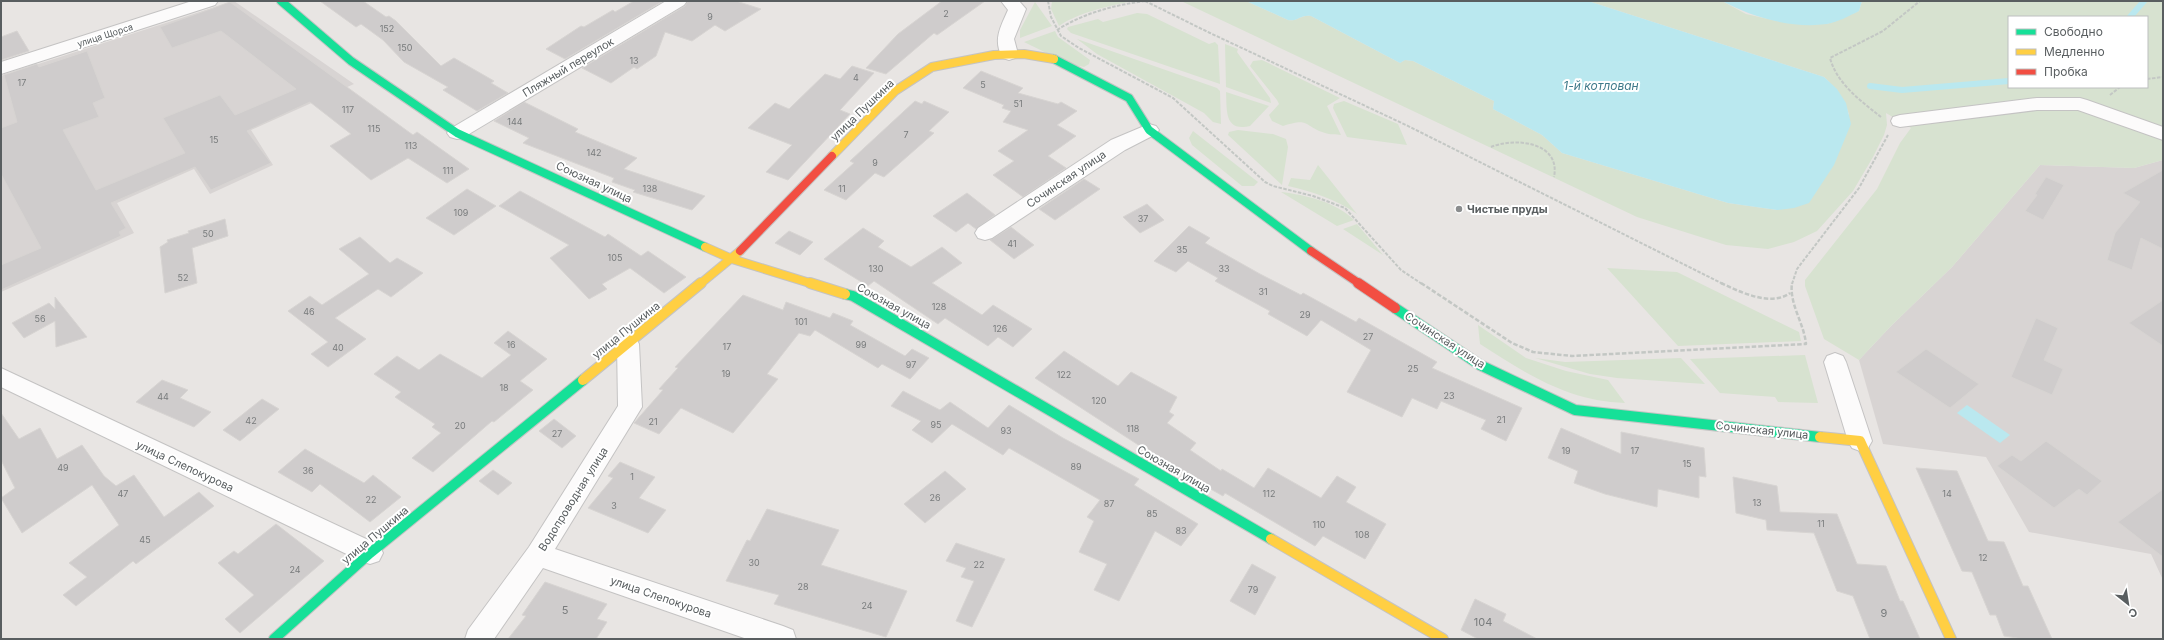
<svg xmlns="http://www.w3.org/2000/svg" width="2164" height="640" font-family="Inter,sans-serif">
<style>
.industrial{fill:#d8d4d3}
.green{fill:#d7e2d0;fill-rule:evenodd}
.water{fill:#bae8ef}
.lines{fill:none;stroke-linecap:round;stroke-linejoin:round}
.stream{stroke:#bae8ef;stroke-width:6}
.building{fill:#cfcccc;stroke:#d7d4d2}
.street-casing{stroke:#c4c3c3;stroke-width:2}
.fast-far1-casing{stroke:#c4c3c3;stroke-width:10}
.fast-casing{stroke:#c4c3c3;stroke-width:12}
.slow-far1-casing{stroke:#c4c3c3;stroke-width:10}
.slow-casing{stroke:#c4c3c3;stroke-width:12}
.jam-far1-casing{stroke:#c4c3c3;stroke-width:10}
.jam-casing{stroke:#c4c3c3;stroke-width:12}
.path-far1{stroke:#c3c7c4;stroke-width:2;stroke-dasharray:3.5 1.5;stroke-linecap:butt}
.path{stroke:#c3c7c4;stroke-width:2.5;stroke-dasharray:4.5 2;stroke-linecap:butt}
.street{fill:#fcfbfb;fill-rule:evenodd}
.fast-far1{stroke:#16e098;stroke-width:8}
.fast{stroke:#16e098;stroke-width:10}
.slow-far1{stroke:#ffcf43;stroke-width:8}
.slow{stroke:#ffcf43;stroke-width:10}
.jam-far1{stroke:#f24e42;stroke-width:8}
.jam{stroke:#f24e42;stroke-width:10}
.poi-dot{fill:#8b8d8e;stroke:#fff;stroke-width:1.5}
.labels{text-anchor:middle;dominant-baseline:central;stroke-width:4;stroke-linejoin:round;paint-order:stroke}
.number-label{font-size:9px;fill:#787b7c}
.far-street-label{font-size:9px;fill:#595e60;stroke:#fff}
.street-label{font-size:11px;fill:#595e60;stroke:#fff}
.poi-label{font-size:11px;font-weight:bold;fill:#595e60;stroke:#fff;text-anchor:start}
.near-number-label{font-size:11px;fill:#787b7c}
.water-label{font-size:12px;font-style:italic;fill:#3f7a8a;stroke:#fff}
</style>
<rect width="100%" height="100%" fill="#e8e5e3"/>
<path class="industrial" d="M234 1 354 84 251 130 273 165 210 194 194 169 117 203 134 233 1 292V76Z
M2163 160V580L2151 554 2029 532 1986 457 1883 444 1859 360 1891 326 1952 267 2040 165 2134 168Z"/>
<path class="green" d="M1052 1H1133C1109 6 1079 12 1059 26L1051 9Z
M1181 1H1246L1288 20C1296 22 1302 14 1311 16L1400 63 1405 60 1413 61 1494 101 1493 109 1542 135 1562 153 1728 203 1777 210 1849 114C1844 98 1836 88 1824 77L1588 1H1722L1746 14 1777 21 1806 24H1827L1859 11 1862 1H2163V160L2134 168 2040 165 1952 267 1891 326 1859 360 1824 339 1805 286V280L1877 189 1900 143 1911 128 1886 113 1887 125 1884 135 1873 157 1853 191 1817 231 1794 242 1768 249 1726 245 1637 217ZM2009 17H2147V87H2009Z
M1035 2 1052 26 1020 38V30Z
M1137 13 1147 14 1209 44 1215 42 1218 45 1220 84 1071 33 1067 29 1068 27 1098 19 1103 22Z
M1055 31 1058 37 1090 60 1089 64 1084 67 1069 64 1024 42Z
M1077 39 1217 88 1220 91 1221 124 1213 122 1204 113 1097 54Z
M1225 44 1238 49 1237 52 1270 98 1271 103 1226 87Z
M1262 60 1340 98 1327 106 1341 135C1336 134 1330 135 1325 133 1303 126 1310 117 1283 126L1272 121 1269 115 1279 104 1277 100 1250 66 1253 61Z
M1226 92 1269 106 1250 126C1224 132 1227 110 1226 92Z
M1344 101 1398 124 1407 145 1347 137 1333 108 1334 104Z
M1238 130 1273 134 1286 139 1288 147 1282 185 1228 135 1229 132Z
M1193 131 1258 182 1254 186H1242L1192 145 1189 138Z
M1318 165 1357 214C1336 199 1313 192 1288 186L1291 178 1310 180Z
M1281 192C1306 195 1336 202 1354 220L1337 226Z
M1357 224 1383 255 1343 229Z
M1607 268 1677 272 1799 332 1801 341 1678 346Z
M1478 325 1526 358 1566 371 1608 380 1625 403C1567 401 1527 374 1480 344Z
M1805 355 1818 403 1778 402 1775 397 1720 393 1690 359Z
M1535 358 1565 362 1681 358 1705 384 1617 378 1590 374Z"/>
<path class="water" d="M1246 1H1588L1824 77 1837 89 1846 103 1851 124 1834 165 1809 203 1794 208 1777 210 1728 203 1562 153 1542 135 1493 109 1494 101 1413 61 1405 60 1400 63 1311 16C1301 14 1297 22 1288 20Z
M1722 1H1862L1859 11C1849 16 1838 22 1827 24 1791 29 1752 17 1722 1Z
M1967 405 2010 435 2000 443 1957 413Z"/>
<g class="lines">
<path class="stream" d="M2130 17 2144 1
M1870 86 1902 90 2009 81"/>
</g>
<path class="building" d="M320 1H363L386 17 389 16 396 21 441 66 454 58 494 81 491 83 508 93 477 111 443 90 448 87 404 62 383 40 361 24 356 27Z
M634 1H663L565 59 546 49 581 26 584 27 613 10 615 12Z
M688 1H736L761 9 725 31 715 25 692 41 665 32 656 56 637 69 634 67 611 83 582 68 685 6Z
M942 1H985L937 35 934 33 886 74 866 68 898 34Z
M230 2 413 135 417 132 469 169 447 183 408 158 371 180 330 146 351 134 310 102 247 131 271 163 211 190 195 167 111 203 126 228 119 232 121 236 1 290V265L41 248 1 174V128L17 122 4 75 37 64 39 67 87 51 105 98 93 103 99 117 63 130 96 190 185 153 163 118 220 95 235 115 296 89 221 31 172 48 160 27Z
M17 31 29 51 1 60V37Z
M852 66 874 73 840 110 850 114 788 180 766 172 792 145 748 128 775 103 789 109 825 74 840 79Z
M981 71 1023 88 1018 93 1058 104 1061 102 1077 111 1057 125 1076 136 1048 156 1066 168 1023 197 993 175 1014 161 998 151 1028 130 1003 122 1011 111 1002 108 1004 105 963 88Z
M915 101 922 104 924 101 949 112 929 131 934 133 884 177 875 173 846 200 824 190 854 163 850 161Z
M524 102 578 129 575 132 637 158 624 169 705 196 692 210 633 192 635 190 612 182 614 178 523 143 529 138 494 121Z
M2163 170V249L2141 238 2132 270 2107 260 2115 233 2140 202 2123 193Z
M2046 177 2064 185 2043 220 2025 211 2037 195 2035 194Z
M1084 179 1100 189 1055 220 1039 209Z
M467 189 496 206 454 235 426 218Z
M520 191 605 237 608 234 641 256 648 251 686 277 664 293 630 268 602 284 607 289 589 299 550 258 569 245 499 206Z
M967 193 995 215 976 229 968 223 956 232 933 216Z
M1147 204 1164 220 1140 233 1123 217Z
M225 219 228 236 192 248 197 283 165 293 160 247 168 242 167 240 189 233 188 231Z
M1189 226 1210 238 1205 243 1260 274 1301 295 1303 293 1356 322 1359 318 1437 362 1432 368 1522 408 1506 441 1481 429 1486 420 1441 401 1437 409 1412 398 1402 417 1347 392 1371 350 1321 320 1307 336 1268 314 1270 311 1215 281 1218 278 1188 261 1176 272 1154 261Z
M1011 227 1034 245 1014 259 990 240Z
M863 228 884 241 878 247 911 267 942 247 962 263 932 283 982 315 993 305 1032 329 1013 347 998 337 988 346 945 318 938 324 874 281 868 286 824 259Z
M789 231 813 242 800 255 775 243Z
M360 237 390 263 397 258 423 273 391 297 378 289 335 318 366 339 328 367 311 354 328 342 288 311 310 296 322 305 369 274 339 249Z
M743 295 783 310 786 302 830 318 833 313 853 321 850 325 905 356 912 349 929 358 910 379 882 364 878 368 815 330 810 336 799 333 767 374 778 379 733 433 681 408 659 434 634 423 663 390 659 389 678 368 675 367Z
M55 297 87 337 56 347 55 321 24 338 12 323 49 303 55 309Z
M2163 300V346L2129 323Z
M2036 318 2058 328 2044 360 2063 369 2052 395 2011 377Z
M508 331 547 359 520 381 533 390 494 422 492 421 433 472 412 458 441 433 432 427 435 424 395 397 401 392 374 374 397 356 419 370 440 354 482 378 511 355 494 343Z
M1926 349 1979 384 1950 408 1896 372Z
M1064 351 1118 386 1131 372 1177 397 1169 412 1174 415 1167 423 1196 443 1190 450 1221 471 1222 469 1254 488 1268 468 1321 498 1337 476 1356 487 1346 502 1386 524 1365 559 1323 536 1315 546 1225 493 1223 496 1177 470 1035 378Z
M162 380 188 390 180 398 211 412 194 427 136 402Z
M903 391 940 410 950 402 988 428 1009 405 1063 438 1139 479 1134 485 1198 524 1181 546 1155 531 1119 601 1094 590 1107 564 1079 552 1094 521 1087 517 1100 500 1009 448 1003 455 952 424 932 443 912 430 921 421 891 406Z
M262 399 279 409 240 441 223 430Z
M1 413 19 439 40 428 57 459 82 445 104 476 116 486 134 475 164 517 199 492 214 506 136 564 133 561 76 606 63 595 87 577 69 563 119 525 92 485 22 533 1 498 15 488 1 460Z
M554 419 576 436 562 448 539 431Z
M1561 428 1621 454V432L1704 448 1706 477 1699 476V498L1658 489 1657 507 1605 494 1574 483 1578 471 1548 458Z
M2046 441 2102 481 2087 495 2079 489 2054 508 1997 466 2012 455 2021 461Z
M305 449 364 483 373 475 401 497 370 522 320 484 312 492 278 472Z
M620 462 655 477 639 498 666 510 648 533 588 508 613 478 608 476Z
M1916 468 1957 471 1988 541 2004 542 2023 586H2028L2052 639H2024L2004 636 1996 615H1990L1972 572 1962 571Z
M493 470 512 483 498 495 479 481Z
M945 471 966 489 925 523 904 504Z
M1733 477 1777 486 1780 512 1837 514 1857 564 1886 566 1900 601H1903L1920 639H1870L1853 596 1837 591 1814 533 1767 530 1766 520 1736 513Z
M2163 489V557L2118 522Z
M767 509 839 530 821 565 907 591 886 637 774 604 779 595 726 581 747 540 750 541Z
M276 524 324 561 240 633 225 619 254 595 218 563 234 551 238 554Z
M956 543 1005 559 972 627 956 621 974 581 961 577 966 568 946 561Z
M1252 564 1276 577 1255 615 1230 601Z
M545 582 607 604 597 619 607 622 596 639H508L526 616 522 615Z
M1475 599 1506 614 1503 621 1537 639H1478L1461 630Z"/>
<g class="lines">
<g class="street-casing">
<path id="street" d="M192 1H218L215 5 1 74V62Z
M666 1H687L684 5 464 137 457 139 450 137 447 133 450 129Z
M1001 1H1019L1026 9 1014 39 1018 54 1015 58 1009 60 1003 58C992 41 1001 26 1008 10Z
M2037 98H2080L2087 100 2163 127V140L2078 110H2037L1900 127 1893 125 1891 121 1893 117 1900 115Z
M1149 124 1156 126 1159 130 1156 134 1125 150 992 238 985 240 978 238 975 233 978 228 1111 140Z
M628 335 636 338 639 344 642 407 555 549 783 626 793 630 796 639H747L543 568 494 639H465L468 630 529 547 618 406 617 344 620 338Z
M1835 353 1843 356 1846 362 1872 441 1868 448 1860 451 1852 448 1848 441 1824 362 1827 356Z
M1 368 379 545 383 553 379 561 370 564 361 561 1 387Z"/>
</g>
<g class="fast-far1-casing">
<path id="fast-far1" d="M281 1 351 61 457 133 705 247
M1054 59 1129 98 1149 130 1311 251"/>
</g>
<g class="fast-casing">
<path id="fast" d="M845 294 853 296 1271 539
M1395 308 1480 365 1575 410 1820 437
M274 639 370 553 583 380"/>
</g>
<g class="slow-far1-casing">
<path id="slow-far1" d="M832 156 895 91 932 67 994 55 1024 54 1054 59
M705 247 732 259 813 284
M700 284 740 251"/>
</g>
<g class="slow-casing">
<path id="slow" d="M810 283 845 294
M583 380 701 283
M1820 437 1860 441 1951 639
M1271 539 1443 639"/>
</g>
<g class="jam-far1-casing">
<path id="jam-far1" d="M740 251 832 156
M1311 251 1360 284"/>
</g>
<g class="jam-casing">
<path id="jam" d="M1358 283 1395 308"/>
</g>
<path class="path-far1" d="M1048 1 1051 17 1061 36 1079 48 1173 98 1265 182 1273 186 1313 196 1345 208 1401 270 1422 284
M1145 1 1210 33 1406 125 1723 284
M1057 30C1084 13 1114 5 1145 1
M2147 79 2163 77
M2110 95 2120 87
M1881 117C1861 101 1837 84 1830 58L1883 31 1920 1
M1491 147C1515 137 1561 142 1554 177
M1792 284 1797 269 1859 188 1888 135"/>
<path class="path" d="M1421 283 1512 343 1533 352 1572 356 1806 344C1804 323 1789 304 1792 283
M1721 283C1740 292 1771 307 1790 293"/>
<use href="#street" class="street"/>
<use href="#fast-far1" class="fast-far1"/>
<use href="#fast" class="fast"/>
<use href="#slow-far1" class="slow-far1"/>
<use href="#slow" class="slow"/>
<use href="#jam-far1" class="jam-far1"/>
<use href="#jam" class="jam"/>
</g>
<circle class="poi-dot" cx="1459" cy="209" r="4"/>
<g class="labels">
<g class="number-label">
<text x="946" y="13">2</text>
<text x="710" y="16">9</text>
<text x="387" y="28">152</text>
<text x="405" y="47">150</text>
<text x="634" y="60">13</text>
<text x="856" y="77">4</text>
<text x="22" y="82">17</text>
<text x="983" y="84">5</text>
<text x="1018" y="103">51</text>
<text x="348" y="109">117</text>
<text x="515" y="121">144</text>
<text x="374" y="128">115</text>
<text x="906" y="134">7</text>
<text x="214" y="139">15</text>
<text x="411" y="145">113</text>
<text x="594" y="152">142</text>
<text x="875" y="162">9</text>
<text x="448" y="170">111</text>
<text x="650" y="188">138</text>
<text x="842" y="188">11</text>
<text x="461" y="212">109</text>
<text x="1143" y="218">37</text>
<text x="208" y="233">50</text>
<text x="1012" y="243">41</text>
<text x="1182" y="249">35</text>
<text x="615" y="257">105</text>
<text x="876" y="268">130</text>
<text x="1224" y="268">33</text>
<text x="183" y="277">52</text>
<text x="1263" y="291">31</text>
<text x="939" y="306">128</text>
<text x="309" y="311">46</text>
<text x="1305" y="314">29</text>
<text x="40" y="318">56</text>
<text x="801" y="321">101</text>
<text x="1000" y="328">126</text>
<text x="1368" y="336">27</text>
<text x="511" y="344">16</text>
<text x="861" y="344">99</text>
<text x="727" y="346">17</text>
<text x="338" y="347">40</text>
<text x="911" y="364">97</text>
<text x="1413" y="368">25</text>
<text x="726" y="373">19</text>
<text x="1064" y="374">122</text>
<text x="504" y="387">18</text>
<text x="1449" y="395">23</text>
<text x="163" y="396">44</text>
<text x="1099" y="400">120</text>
<text x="1501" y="419">21</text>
<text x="251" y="420">42</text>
<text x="653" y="421">21</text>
<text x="936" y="424">95</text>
<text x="460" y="425">20</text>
<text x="1133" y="428">118</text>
<text x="1006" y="430">93</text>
<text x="557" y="433">27</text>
<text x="1566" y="450">19</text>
<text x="1635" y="450">17</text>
<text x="1687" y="463">15</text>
<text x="1076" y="466">89</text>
<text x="63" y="467">49</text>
<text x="308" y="470">36</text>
<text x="632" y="476">1</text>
<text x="123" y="493">47</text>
<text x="1269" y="493">112</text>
<text x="1947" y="493">14</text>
<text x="935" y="497">26</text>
<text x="371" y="499">22</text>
<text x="1757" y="502">13</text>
<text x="1109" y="503">87</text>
<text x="614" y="505">3</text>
<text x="1152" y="513">85</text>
<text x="1821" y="523">11</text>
<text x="1319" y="524">110</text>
<text x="1181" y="530">83</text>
<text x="1362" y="534">108</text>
<text x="145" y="539">45</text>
<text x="1983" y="557">12</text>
<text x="754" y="562">30</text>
<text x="979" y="564">22</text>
<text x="295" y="569">24</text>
<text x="803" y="586">28</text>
<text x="1253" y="589">79</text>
<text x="867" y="605">24</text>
</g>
<g class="far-street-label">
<text transform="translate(105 35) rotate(-18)">улица Щорса</text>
</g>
<g class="street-label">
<text transform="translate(568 67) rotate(-31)">Пляжный переулок</text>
<text transform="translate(862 110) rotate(-44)">улица Пушкина</text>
<text transform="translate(1066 179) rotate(-34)">Сочинская улица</text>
<text transform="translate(594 182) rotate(25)">Союзная улица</text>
<text transform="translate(894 306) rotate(29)">Союзная улица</text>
<text transform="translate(626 330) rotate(-39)">улица Пушкина</text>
<text transform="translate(1445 340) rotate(33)">Сочинская улица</text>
<text transform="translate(1762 430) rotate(6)">Сочинская улица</text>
<text transform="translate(185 466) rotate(25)">улица Слепокурова</text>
<text transform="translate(1174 469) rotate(30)">Союзная улица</text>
<text transform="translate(573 499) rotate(-58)">Водопроводная улица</text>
<text transform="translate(375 535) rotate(-40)">улица Пушкина</text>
<text transform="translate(661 597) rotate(19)">улица Слепокурова</text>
</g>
<g class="poi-label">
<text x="1467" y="209">Чистые пруды</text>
</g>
<g class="near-number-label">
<text x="565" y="610">5</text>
<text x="1884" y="613">9</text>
<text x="1483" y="622">104</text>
</g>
<g class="water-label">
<text x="1601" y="85">1-й котлован</text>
</g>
</g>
<rect width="2164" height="640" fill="none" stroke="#595e60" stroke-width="4"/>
<rect x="2008" y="16" width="140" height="72" fill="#ffffff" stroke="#bdbfbf"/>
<rect x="2016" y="29" width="20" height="6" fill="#16e098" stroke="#bdbfbf"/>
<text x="2044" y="36" font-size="12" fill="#595e60">Свободно</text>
<rect x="2016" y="49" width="20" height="6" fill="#ffcf43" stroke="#bdbfbf"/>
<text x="2044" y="56" font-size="12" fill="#595e60">Медленно</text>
<rect x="2016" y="69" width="20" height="6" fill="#f24e42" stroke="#bdbfbf"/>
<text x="2044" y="76" font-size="12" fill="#595e60">Пробка</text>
<g transform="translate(2128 604) rotate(150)" stroke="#ffffff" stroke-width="3" paint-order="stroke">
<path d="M0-3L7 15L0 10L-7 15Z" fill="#595e60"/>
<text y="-6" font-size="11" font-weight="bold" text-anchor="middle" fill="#595e60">С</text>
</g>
</svg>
